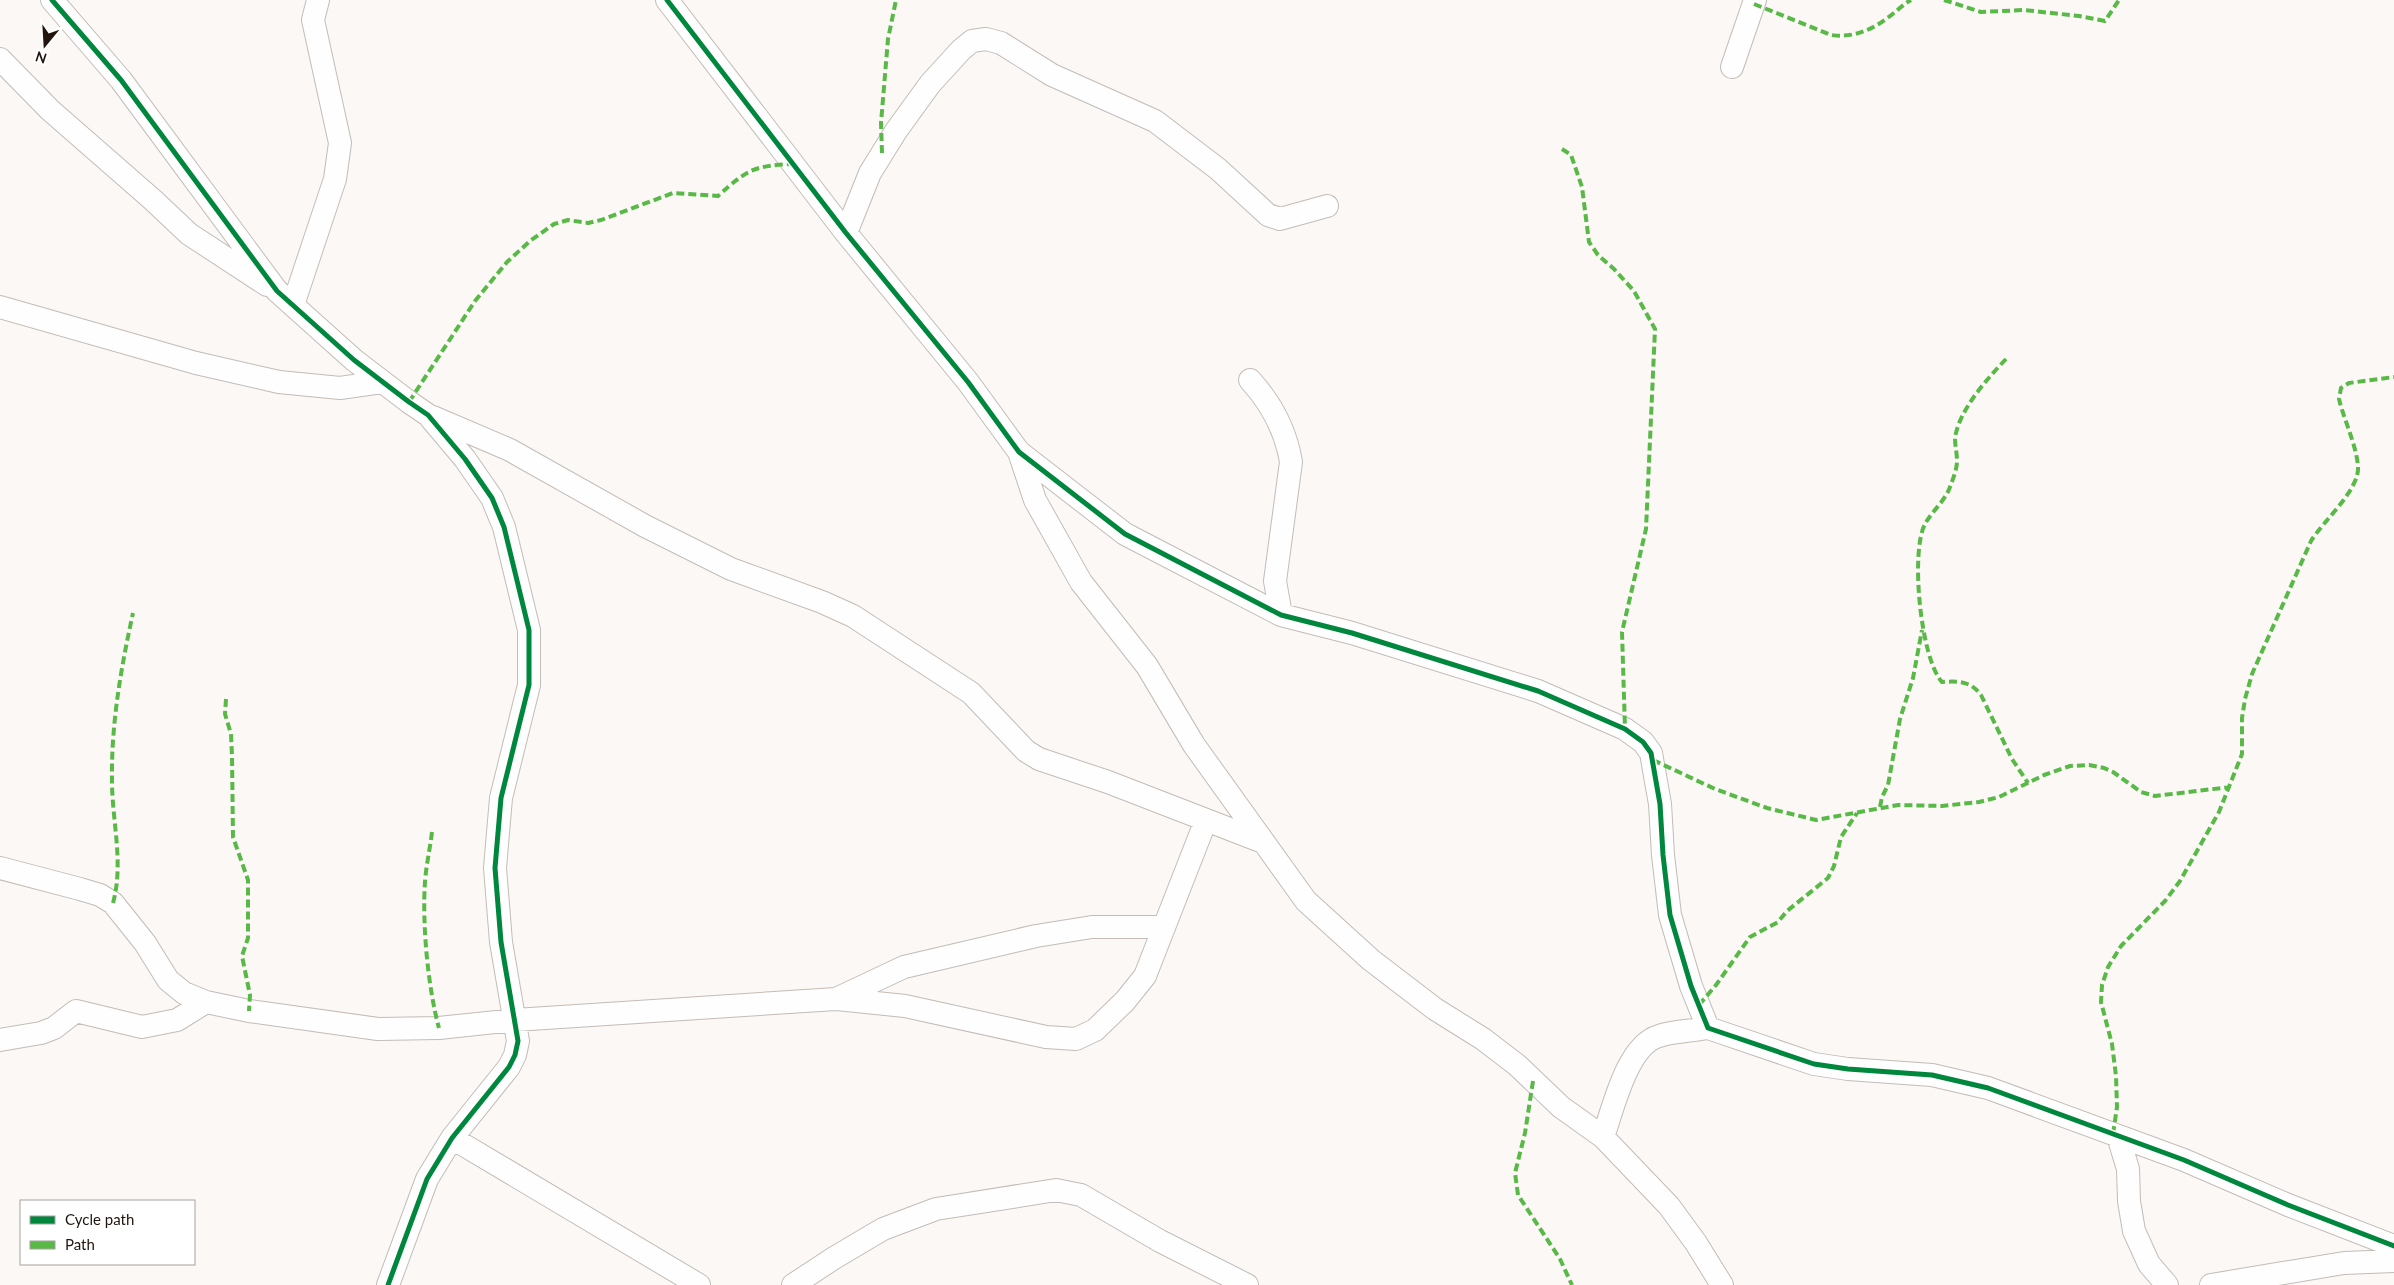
<svg xmlns="http://www.w3.org/2000/svg" width="2394" height="1285" font-family="Lato,sans-serif">
<style>
.lines{fill:none;stroke-linecap:round;stroke-linejoin:round}
.minor-casing{stroke:#c3bcb7;stroke-width:24}
.minor{stroke:#fefefe;stroke-width:22}
.quiet{stroke:#58b947;stroke-width:4;stroke-dasharray:8 4;stroke-linecap:butt}
.cycleway-casing{stroke:#fff;stroke-width:8}
.cycleway{stroke:#00873e;stroke-width:5}
</style>
<rect width="100%" height="100%" fill="#fbf8f6"/>
<g class="lines">
<g class="minor-casing">
<path id="minor" d="M52 0 121 80 277 291 354 360 409 402 428 415 465 459 492 498 504 527 529 630V685L501 798 495 868 501 942 518 1041 515 1055 509 1067 452 1138 427 1179 388 1285
M667 0 846 233 968 382 1019 452 1125 534 1281 615 1352 633 1538 691 1625 729 1643 742 1651 753 1660 804 1663 855 1670 915 1691 986 1708 1028 1814 1064 1848 1069 1932 1075 1988 1088 2184 1160 2288 1205 2394 1246
M0 59 50 110 153 200 189 234 267 285
M1732 67 1755 0
M846 233 870 173 896 131 930 84 961 50 972 41 986 39 1001 43 1052 75 1155 121 1218 169 1268 215 1280 219 1327 206
M293 305 335 179 340 143 313 20 318 0
M0 307 196 363 279 382 340 388 382 382
M1250 380C1271 403 1286 432 1291 462L1275 581 1281 615
M433 417 510 450 645 526 731 569 822 602 853 616 971 693 1026 751 1039 759 1108 782 1263 842
M1019 452 1035 500 1081 582 1147 666 1194 745 1306 901 1371 960 1435 1009 1483 1039 1517 1065 1561 1107 1603 1137 1669 1206 1696 1243 1722 1285
M0 868 80 889 100 895 113 903 145 943 168 980 184 993 206 1002 249 1011 378 1029 439 1028 515 1020 836 999 904 967 1036 936 1092 927H1164
M837 999 905 1006 1046 1037 1076 1039 1095 1030 1125 1001 1145 976 1206 820
M0 1040 41 1033 54 1028 76 1011 142 1027 177 1020 206 1002
M2118 1136 2128 1169 2129 1201 2134 1231 2149 1264 2167 1285
M1603 1137C1613 1109 1627 1045 1659 1036 1674 1031 1692 1031 1708 1028
M452 1138 699 1285
M793 1285 834 1258 883 1229 936 1209 1056 1190 1081 1195 1160 1241 1247 1285
M2211 1285 2344 1263 2394 1261"/>
</g>
<use href="#minor" class="minor"/>
<path class="quiet" d="M1944 0 1981 12 2024 10 2079 16 2105 21 2119 0
M1754 4 1831 35C1851 38 1870 31 1886 19 1895 13 1902 5 1911 0
M1562 149 1571 155 1582 187 1589 242 1598 255 1614 269 1634 291 1655 329 1646 529 1622 632 1625 729
M882 153 881 123 888 39 896 0
M2006 359C1987 379 1959 410 1955 438 1955 446 1957 453 1957 461 1957 469 1953 479 1950 487 1945 501 1932 511 1925 524 1910 552 1921 660 1942 682 1958 681 1971 681 1981 695L2012 759 2028 783
M409 402 475 301 507 262 530 241 554 224 568 220 588 223 601 220 673 193 718 196C748 169 753 166 793 164
M226 699 225 714 231 734 232 756 233 837 248 880V938L242 956 250 995 249 1011
M1653 760 1715 789 1767 808 1816 820 1898 805 1942 806 1979 802 1999 797 2044 775 2070 766 2089 765 2104 768 2113 772 2141 792 2155 796 2230 787
M1880 807 1882 797 1888 785 1900 719 1913 678 1922 630
M432 832C430 849 426 866 425 882 422 924 428 988 439 1028
M113 903C124 863 112 821 112 781 111 724 121 668 133 613
M1699 1005 1716 985 1750 937 1778 922 1787 911 1828 878 1834 866 1841 837 1857 813
M1533 1081 1525 1133 1515 1173 1518 1195 1560 1259 1572 1285
M2113 1134 2117 1107 2116 1076 2112 1044 2101 1002 2102 985 2108 967 2121 946 2165 901 2180 881 2219 812 2242 754V718L2245 699 2252 674 2311 541C2323 521 2360 490 2358 466 2356 444 2344 420 2339 399L2341 388 2349 383 2394 377"/>
<g class="cycleway-casing">
<path id="cycleway" d="M52 0 121 80 277 291 354 360 409 402 428 415 465 459 492 498 504 527 529 630V685L501 798 495 868 501 942 518 1041 515 1055 509 1067 452 1138 427 1179 388 1285
M667 0 846 233 968 382 1019 452 1125 534 1281 615 1352 633 1538 691 1625 729 1643 742 1651 753 1660 804 1663 855 1670 915 1691 986 1708 1028 1814 1064 1848 1069 1932 1075 1988 1088 2184 1160 2288 1205 2394 1246"/>
</g>
<use href="#cycleway" class="cycleway"/>
</g>
<rect x="20" y="1200" width="175" height="65" fill="#ffffff" stroke="#a6a19f"/>
<rect x="30" y="1216" width="25" height="8" fill="#00873e" stroke="#a6a19f"/>
<text x="65" y="1225" font-size="15" fill="#21150e">Cycle path</text>
<rect x="30" y="1241" width="25" height="8" fill="#58b947" stroke="#a6a19f"/>
<text x="65" y="1250" font-size="15" fill="#21150e">Path</text>
<g transform="translate(45 45) rotate(198)" stroke="#ffffff" stroke-width="4" paint-order="stroke">
<path d="M0-4L9 19L0 12L-9 19Z" fill="#21150e"/>
<text y="-8" font-size="14" font-weight="bold" text-anchor="middle" fill="#21150e">N</text>
</g>
</svg>
